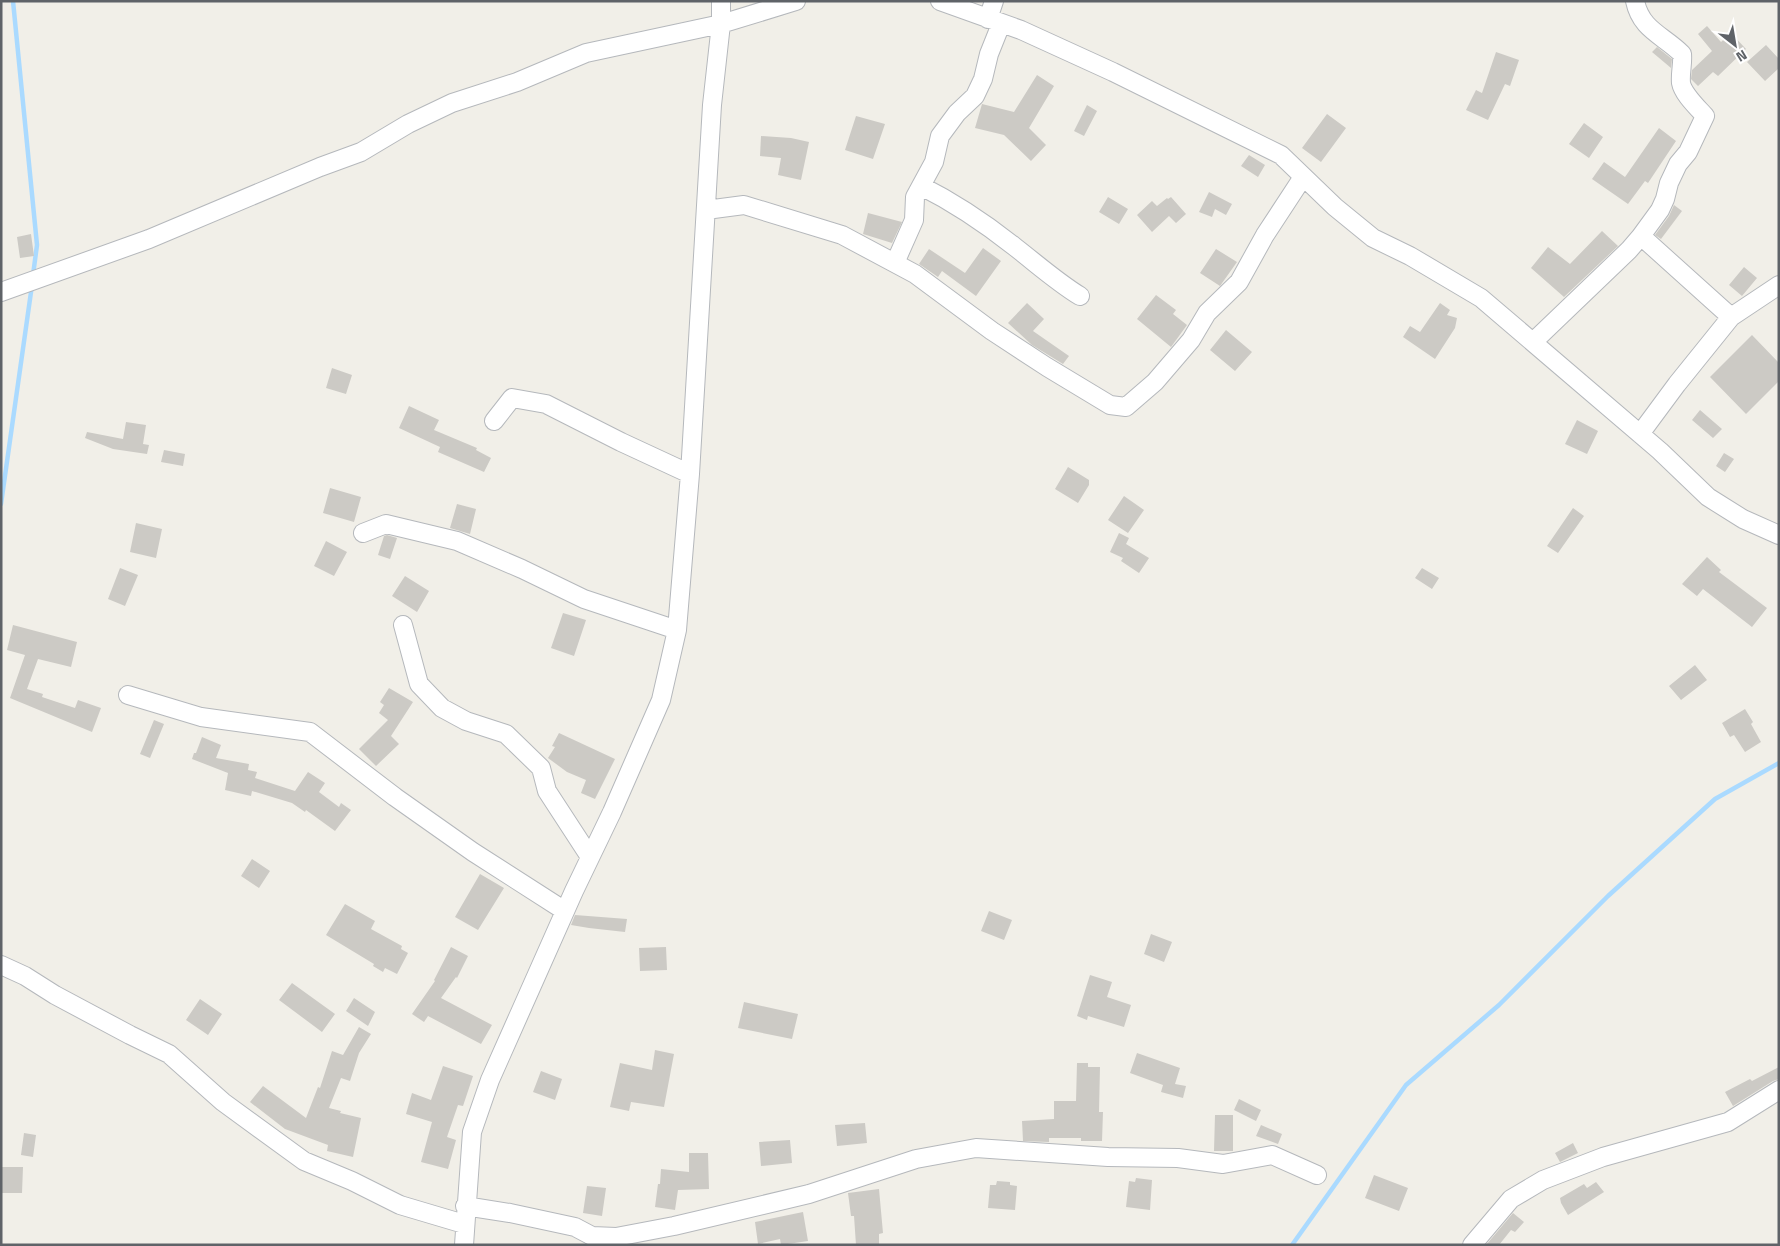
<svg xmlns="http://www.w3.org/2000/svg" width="1780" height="1246" font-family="'Titillium Web',sans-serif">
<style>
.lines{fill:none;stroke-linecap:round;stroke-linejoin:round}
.stream{stroke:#aadaff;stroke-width:4.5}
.building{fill:#cccac5}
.minor-casing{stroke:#b5b8bc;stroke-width:20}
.minor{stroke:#fff;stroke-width:18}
</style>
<rect width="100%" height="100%" fill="#f1efe8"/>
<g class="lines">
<path class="stream" d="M13 1 37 245 33 275
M1 504 32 285
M1292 1245 1406 1085 1499 1005 1608 896 1715 799 1779 763"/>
</g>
<path class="building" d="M1707 26 1721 42 1731 33 1746 49 1718 76 1713 72 1698 86 1691 79 1692 70 1712 51 1698 34Z
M1766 45 1779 59V68L1765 81 1747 62Z
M1657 47 1672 59 1671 68 1652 52Z
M1496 52 1519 60 1510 86 1505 84 1488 120 1466 110 1476 90 1482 93Z
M1037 75 1054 86 1029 128 1046 145 1031 161 1004 135 975 128 982 104 1014 112Z
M1087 105 1097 111 1084 136 1074 131Z
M1327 114 1346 128 1321 162 1302 148Z
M856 116 885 124 873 159 845 150Z
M1584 123 1603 137 1589 158 1569 144Z
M1659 128 1676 141 1648 183 1645 181 1628 204 1592 179 1604 162 1625 177Z
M761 136 791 138 809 142 801 180 778 175 781 158 760 156Z
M1249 155 1265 165 1258 177 1241 166Z
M1209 192 1232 204 1226 215 1215 209 1212 217 1199 212Z
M1108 197 1128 209 1119 224 1099 212Z
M1171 197 1186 214 1176 223 1169 216 1152 232 1137 215 1152 201 1157 206 1167 198 1168 199Z
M1674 205 1682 211 1661 239 1655 235 1669 216Z
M868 213 902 222 892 243 863 234Z
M1602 231 1618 246 1564 297 1531 268 1548 247 1570 264Z
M31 234 34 256 20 258 17 237Z
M983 248 1001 261 976 296 942 271 938 277 919 264 929 249 965 273Z
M1216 249 1237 262 1220 286 1200 273Z
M1744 267 1757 278 1742 296 1729 285Z
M1156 295 1176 310 1173 314 1187 325 1171 347 1137 319Z
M1027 303 1044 319 1033 331 1069 356 1063 364 1032 345 1008 323Z
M1440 303 1450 310 1447 315 1457 318 1455 328 1435 359 1403 337 1410 326 1420 332Z
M1226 330 1252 352 1235 371 1210 350Z
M1752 335 1779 363V381L1746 414 1710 377Z
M332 368 352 375 346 394 326 388Z
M409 406 439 420 434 430 477 448 476 450 491 458 484 472 438 452 440 447 399 428Z
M1700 410 1722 429 1713 438 1692 420Z
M1577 420 1598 431 1587 454 1565 444Z
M126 422 146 425 143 444 149 445 147 454 113 449 85 438 87 432 123 439Z
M164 450 185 454 183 466 161 462Z
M1724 453 1734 459 1725 472 1716 466Z
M1068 467 1089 480V485L1078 503 1055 489Z
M330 488 361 497 354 522 323 513Z
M1124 496 1144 510 1128 533 1108 520Z
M457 504 476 509 470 534 450 528Z
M1573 508 1584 516 1558 553 1547 546Z
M136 523 162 529 156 558 130 552Z
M1119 533 1129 538 1126 544 1149 558 1139 573 1121 561 1123 558 1110 552Z
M387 535 397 538 390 559 378 555 384 536Z
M326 541 347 552 334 576 314 566Z
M1707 557 1721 570 1719 572 1767 608 1752 627 1703 589 1697 596 1682 584Z
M120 568 138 575 125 606 108 599Z
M1422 568 1439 578 1432 589 1415 578Z
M405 576 429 591 417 612 392 596Z
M563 613 586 620 574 656 551 648Z
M13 625 77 642 71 667 38 659 27 689 43 694 42 697 75 708 78 700 101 708 92 732 10 698 25 655 7 650Z
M1695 665 1707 680 1681 700 1669 686Z
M389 688 413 702 391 736 399 744 376 766 359 749 388 720 379 713 384 705 380 702Z
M1745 709 1753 722 1751 724 1761 742 1745 752 1734 735 1730 737 1722 723Z
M154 720 164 724 150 758 140 754Z
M559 733 615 759 595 799 581 793 586 780 567 772 548 758 555 747 552 746Z
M202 737 221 745 216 758 249 764 248 770 257 772 255 778 295 791 308 772 325 783 319 792 339 807 341 803 351 810 335 831 306 810 305 812 292 803 252 791 251 796 225 790 228 773 192 759 194 753H196Z
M252 859 270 871 259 888 241 876Z
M480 874 504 888 478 930 455 917Z
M345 904 375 921 371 929 402 946 401 949 408 953 397 974 385 968 383 972 373 966 374 964 326 935Z
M989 911 1012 920 1004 940 981 931Z
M575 915 627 919 625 932 589 928 571 925Z
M1151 934 1172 942 1164 962 1144 954Z
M451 947 468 956 457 978 456 977 441 998 492 1025 481 1044 428 1016 424 1022 412 1014 435 981 434 980Z
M666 947 667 970 640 971 639 948Z
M1090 975 1112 982 1107 997 1131 1005 1124 1027 1088 1016 1087 1020 1077 1016Z
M292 983 335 1014 322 1032 279 1000Z
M354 998 375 1012 368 1026 346 1011Z
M200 999 222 1014 208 1035 186 1020Z
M744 1002 798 1014 792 1039 738 1028Z
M359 1027 371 1034 359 1053 350 1081 341 1078 329 1108 341 1111 340 1113 361 1118 353 1157 327 1151 328 1145 285 1129 250 1102 263 1086 306 1118 318 1087 320 1088 332 1051 343 1055Z
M655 1050 674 1054 664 1107 631 1102 629 1111 610 1107 620 1063 652 1070Z
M1137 1053 1180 1068 1175 1084 1186 1086 1183 1098 1161 1092 1163 1085 1130 1073Z
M1077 1063H1088V1067H1100L1099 1112H1103L1102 1141H1081V1138H1049V1142L1023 1141 1022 1121 1054 1119V1101H1076Z
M443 1066 473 1076 463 1106 458 1105 447 1137 456 1140 448 1169 421 1162 432 1122 406 1114 412 1093 431 1100Z
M1779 1067V1079L1773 1081 1733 1106 1725 1092 1750 1079 1752 1081Z
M541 1071 562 1079 555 1100 533 1092Z
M1239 1099 1261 1110 1256 1121 1234 1110Z
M1215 1115H1233V1151H1214Z
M865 1123 867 1143 837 1146 835 1125Z
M1261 1125 1282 1134 1278 1144 1256 1136Z
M24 1133 36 1135 33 1157 21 1155Z
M790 1140 792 1163 761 1166 759 1142Z
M1573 1143 1578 1153 1560 1162 1555 1153Z
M689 1153H708L709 1189 678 1190 675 1210 655 1207 658 1184H660L661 1169 689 1172Z
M1 1167H23L22 1193H1Z
M1374 1175 1408 1188 1399 1211 1365 1198Z
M1136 1178 1152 1180 1150 1210 1126 1207 1129 1181 1135 1182Z
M997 1181 1010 1182V1185L1017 1186 1015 1210 988 1208 990 1185H996Z
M1596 1182 1604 1192 1568 1215 1561 1203 1560 1198 1584 1184 1587 1188Z
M587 1186 606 1188 602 1216 583 1213Z
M879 1189 883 1233 879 1234V1245H856L854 1216H851L848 1193Z
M803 1212 808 1241 781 1245 780 1239 758 1244 755 1222Z
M1513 1213 1524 1222 1515 1232 1511 1230 1499 1245H1486Z"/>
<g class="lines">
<g class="minor-casing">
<path id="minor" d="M940 1 1021 30 1113 72 1281 155 1335 207 1373 238 1410 256 1481 298 1660 451 1708 497 1743 519 1779 535
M1635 1C1641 30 1663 35 1682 54 1683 64 1680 73 1681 83 1683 94 1697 107 1705 116L1688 152 1678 164 1669 183 1665 199 1660 210 1641 236
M988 19 994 1
M921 186C955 203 986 224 1015 247 1037 264 1057 282 1080 296
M706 210 744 205 842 235 915 274 992 331 1047 367 1110 405 1126 407 1155 382 1191 340 1207 313 1239 282 1265 235 1303 177
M895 263 914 220 915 197 934 162 940 136 957 113 975 96 983 79 989 54 1001 24
M1 292 149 239 320 167 361 152 408 124 452 103 517 82 586 53 721 24 796 1
M1533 342 1629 250 1641 236 1731 317
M494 421 512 398 546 404 621 442 690 474
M1640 434 1677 384 1731 317 1779 285
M363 533 386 524 457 541 522 569 584 599 677 630
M403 625 419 684 442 708 466 721 506 734 541 768 547 791 590 857
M128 695 201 717 310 732 395 797 473 852 565 911
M1 965 25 976 55 995 130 1035 169 1054 223 1102 304 1161 352 1181 400 1205 464 1224
M465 1206 510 1213 575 1227 592 1236 616 1237 674 1226 809 1194 916 1159 976 1148 1108 1157 1178 1158 1223 1164 1272 1155 1317 1175
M464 1245 472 1132 490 1080 574 891 612 812 661 700 677 630 690 474 712 105 721 24V1
M1472 1245 1511 1199 1543 1180 1603 1157 1728 1122 1779 1090"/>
</g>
<use href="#minor" class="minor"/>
</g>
<rect width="1780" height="1246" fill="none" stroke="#5f6368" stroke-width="5"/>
<g transform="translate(1735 45) rotate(149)" stroke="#ffffff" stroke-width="4" paint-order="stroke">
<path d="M0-4L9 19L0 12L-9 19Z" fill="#5f6368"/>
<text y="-8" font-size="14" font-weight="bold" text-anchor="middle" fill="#5f6368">N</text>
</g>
</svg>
